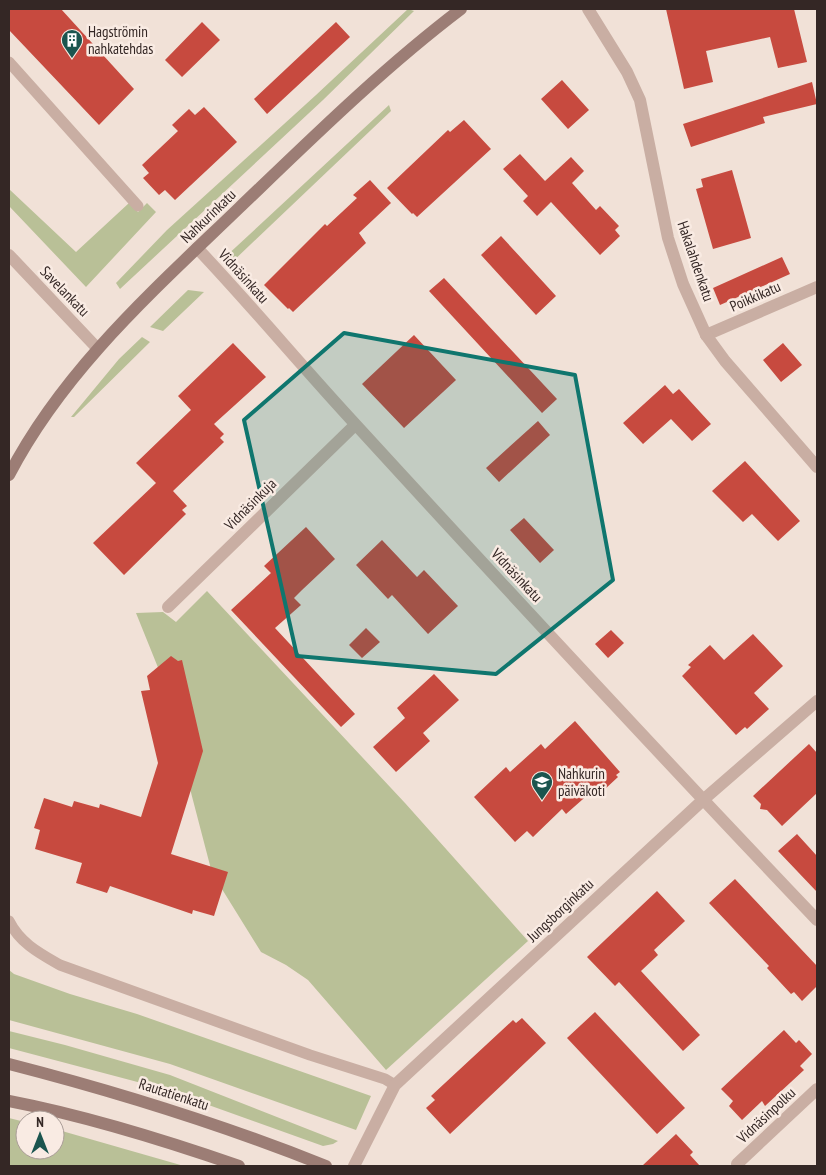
<svg xmlns="http://www.w3.org/2000/svg" width="826" height="1175" font-family="'PT Sans Narrow',sans-serif">
<style>
.green{fill:#b9c097}
.building{fill:#c74a3f}
.lines{fill:none;stroke-linecap:round;stroke-linejoin:round}
.service{stroke:#c9aea3;stroke-width:11}
.minor{stroke:#c9aea3;stroke-width:12}
.tertiary{stroke:#c9aea3;stroke-width:12}
.secondary{stroke:#9c7d75;stroke-width:12}
.marked{fill:#0f766e;fill-opacity:0.2;stroke:#0f766e;stroke-width:4;stroke-linejoin:round}
.labels{text-anchor:middle;dominant-baseline:central;stroke-width:5;stroke-linejoin:round;paint-order:stroke}
.poi-label{font-size:15px;fill:#342725;stroke:#f9ebe3;text-anchor:start}
.street-label{font-size:15px;fill:#342725;stroke:#f9ebe3}
</style>
<rect width="100%" height="100%" fill="#f1e1d7"/>
<path class="green" d="M408 9 414 11 323 100 120 289 116 283 167 230 316 95Z
M389 105 391 111 229 265 223 259Z
M9 189 76 252 129 203 138 212 147 203 156 212 86 287 9 206Z
M188 290 204 292 163 331 150 327Z
M142 337 150 342 74 417H71L119 359Z
M207 591 405 803 528 941 386 1070 308 980 286 965 261 952 212 873 159 670 136 613 163 612 176 622Z
M9 970 14 974 70 994 137 1014 371 1096 356 1130 170 1064 9 1020Z
M9 1031 65 1045 170 1075 338 1141 333 1144 323 1146 164 1089 9 1048Z
M9 1118 25 1122V1150H55V1129L184 1166H9Z"/>
<path class="building" d="M9 9H61L134 89 99 125 9 30Z
M666 9H794L807 62 778 68 770 37 706 51 713 82 684 89Z
M202 22 220 40 182 77 165 60Z
M336 22 350 37 267 114 254 99Z
M562 80 589 110 568 129 541 99Z
M812 82 817 104 763 117 765 123 691 147 683 124Z
M204 107 237 142 175 200 165 190 159 195 143 178 149 173 142 165 178 131 172 125 189 109 195 115Z
M464 120 491 149 417 217 413 213 412 214 387 188 448 130 450 132Z
M520 154 545 181 571 157 584 171 572 183 596 210 600 206 619 226 615 230 620 236 600 255 551 202 537 216 523 201 528 196 503 169Z
M732 170 751 238 713 249 696 189 703 187 701 179Z
M370 180 391 203 359 233 366 243 293 312 289 308 288 309 264 285 325 224 327 226 357 198 353 195Z
M501 236 556 296 536 315 481 255Z
M782 257 790 274 720 305 713 288Z
M444 278 557 399 542 413 429 291Z
M414 335 456 380 404 428 362 384Z
M233 343 266 377 214 424 224 434 220 438 224 442 173 491 187 506 182 510 186 514 124 575 93 543 156 483 136 463 191 410 178 396Z
M783 343 802 365 781 382 763 360Z
M665 385 673 394 679 389 711 424 692 441 671 419 643 444 623 423Z
M538 421 550 435 499 482 486 468Z
M745 461 800 521 778 541 752 514 743 522 712 491Z
M524 518 554 550 540 563 510 530Z
M306 527 335 559 302 590 294 598 301 605 275 628 355 714 341 727 231 610 271 573 264 566Z
M382 540 417 577 424 570 458 606 428 634 392 595 388 599 356 565Z
M366 628 380 642 362 658 349 645Z
M611 630 624 643 608 658 595 644Z
M753 634 783 666 754 693 769 709 747 729 745 727 736 735 682 676 691 667 688 665 710 645 724 660Z
M171 656 178 661 182 660 203 751 171 854 228 872 214 916 193 910 192 914 110 886 107 893 76 883 82 863 35 849 40 830 34 828 44 798 72 807 74 801 99 808 100 804 141 817 158 763 141 691 150 690 147 676Z
M434 674 459 700 423 733 430 741 396 772 373 747 405 718 397 708Z
M575 721 620 772 616 775 618 777 604 790 599 785 566 814 562 809 533 837 527 831 515 842 474 797 506 767 510 772 541 744 545 749Z
M809 744 817 753V793L782 826 767 810 760 809 761 804 753 796Z
M797 834 817 856V892L778 851Z
M735 879 817 966V986L802 1001 794 992 791 994 767 968 769 966 709 903Z
M657 891 685 921 654 950 658 955 641 971 700 1035 683 1051 619 982 615 986 587 957Z
M595 1012 685 1108 657 1134 567 1038Z
M522 1018 546 1043 450 1134 426 1108 435 1100 431 1096 513 1020 516 1023Z
M784 1030 796 1043 799 1040 812 1054 800 1066 804 1070 765 1106 762 1101 742 1120 729 1106 733 1101 721 1089Z
M676 1134 693 1152 690 1155 700 1166H642Z"/>
<g class="lines">
<path class="service" d="M9 62 138 206
M9 921C20 943 39 953 60 965L310 1055 385 1079 395 1085"/>
<path class="minor" d="M197 248C252 306 303 368 357 426 509 592 662 757 817 920
M9 255 97 348
M706 335 817 287
M168 607 355 425
M737 1164 817 1089
M354 1166 395 1085 703 800 817 701"/>
<path class="tertiary" d="M588 9 627 72 640 100 668 238 683 284 706 335 725 361 817 467"/>
<path class="secondary" d="M9 475C64 369 155 289 239 208 311 139 382 69 461 9
M9 1064C118 1092 221 1124 326 1166
M9 1101C87 1116 164 1140 239 1166"/>
</g>
<path class="marked" d="M344 333 575 375 613 580 496 674 297 656 244 420Z"/>
<defs>
<g id="building-pin" transform="scale(1.125)"><path d="M0 17L-7.5 6A9.5 9.5 0 1 1 7.5 6Z" fill="#1b554f" stroke="#f9ebe3"/><path d="M-4-6H4V6H1V3H-1V6H-4ZM-2.5-4.3h1.7v1.8h-1.7ZM.8-4.3h1.7v1.8H.8ZM-2.5-1h1.7V.8h-1.7ZM.8-1h1.7V.8H.8Z" fill="#fff"/></g>
<g id="school-pin" transform="scale(1.125)"><path d="M0 17L-7.5 6A9.5 9.5 0 1 1 7.5 6Z" fill="#1b554f" stroke="#f9ebe3"/><path d="M0-5L7-2L0 1L-7-2ZM-4 1L0 2.5L4 1V4Q0 6-4 4Z" fill="#fff"/></g>
</defs>
<g fill-rule="evenodd">
<use href="#building-pin" x="72" y="40"/>
<use href="#school-pin" x="542" y="782"/>
</g>
<g class="labels">
<g class="poi-label">
<text x="88" y="31">Hagströmin<tspan x="88" dy="17">nahkatehdas</tspan></text>
<text x="558" y="773">Nahkurin<tspan x="558" dy="17">päiväkoti</tspan></text>
</g>
<g class="street-label">
<text transform="translate(208 216) rotate(-44)">Nahkurinkatu</text>
<text transform="translate(696 261) rotate(71)">Hakalahdenkatu</text>
<text transform="translate(244 276) rotate(48)">Vidnäsinkatu</text>
<text transform="translate(65 291) rotate(46)">Savelankatu</text>
<text transform="translate(755 296) rotate(-24)">Poikkikatu</text>
<text transform="translate(250 504) rotate(-45)">Vidnäsinkuja</text>
<text transform="translate(517 575) rotate(47)">Vidnäsinkatu</text>
<text transform="translate(560 910) rotate(-43)">Jungsborginkatu</text>
<text transform="translate(174 1094) rotate(18)">Rautatienkatu</text>
<text transform="translate(766 1115) rotate(-43)">Vidnäsinpolku</text>
</g>
</g>
<rect width="826" height="1175" fill="none" stroke="#342725" stroke-width="20"/>
<g transform="translate(40 1135)"><circle r="24" fill="#f9ebe3" stroke="#aa9d97"/>
<path d="M0-4L9 19L0 12L-9 19Z" fill="#1b554f"/>
<text y="-8" font-size="14" font-weight="bold" text-anchor="middle" fill="#342725">N</text>
</g>
</svg>
